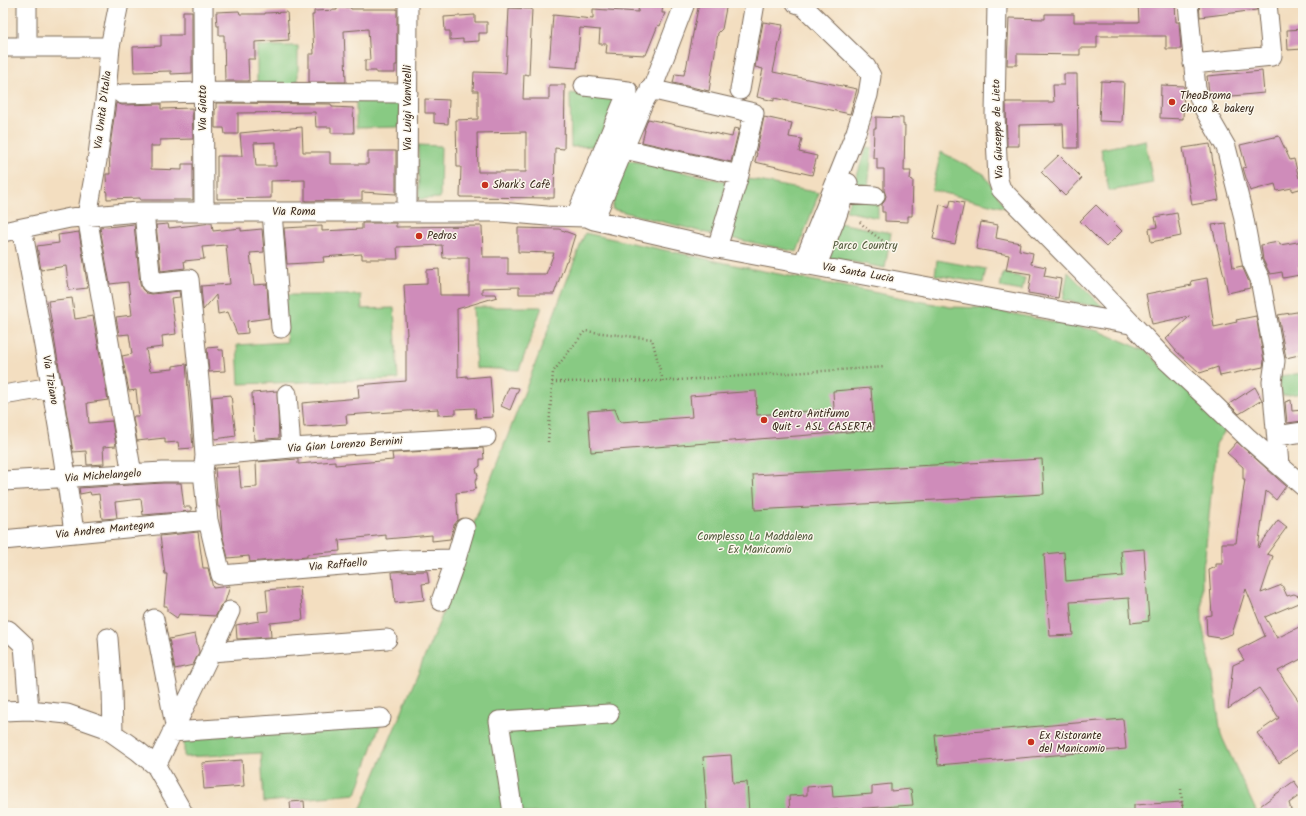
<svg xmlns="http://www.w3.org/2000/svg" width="1306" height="816" font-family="Kalam,sans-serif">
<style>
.green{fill:#88ca83;stroke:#627a50}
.building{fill:#cf8cba;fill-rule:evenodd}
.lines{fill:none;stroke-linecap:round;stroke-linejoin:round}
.minor-casing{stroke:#7b6957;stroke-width:21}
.path{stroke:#7b6957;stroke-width:2.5;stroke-dasharray:1 3;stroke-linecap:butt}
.minor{stroke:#fff;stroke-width:19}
.poi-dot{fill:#c8321e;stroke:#fbf7ec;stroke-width:1.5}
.labels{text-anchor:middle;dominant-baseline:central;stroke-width:3;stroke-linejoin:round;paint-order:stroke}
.poi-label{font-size:11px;fill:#3b2a1e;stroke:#fbf7ec;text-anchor:start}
.street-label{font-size:11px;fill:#3b2a1e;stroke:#fbf7ec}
.park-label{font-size:11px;fill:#525a3c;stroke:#fbf7ec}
</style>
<rect width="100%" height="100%" fill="#fbf7ec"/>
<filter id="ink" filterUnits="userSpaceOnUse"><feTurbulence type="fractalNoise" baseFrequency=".025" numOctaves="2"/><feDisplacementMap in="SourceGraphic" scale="8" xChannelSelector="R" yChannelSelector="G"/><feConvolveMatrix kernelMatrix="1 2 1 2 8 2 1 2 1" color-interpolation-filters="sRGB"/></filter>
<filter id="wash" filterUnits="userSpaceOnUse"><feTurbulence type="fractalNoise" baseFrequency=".012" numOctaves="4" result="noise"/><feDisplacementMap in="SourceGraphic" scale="16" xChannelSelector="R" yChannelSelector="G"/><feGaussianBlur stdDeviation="0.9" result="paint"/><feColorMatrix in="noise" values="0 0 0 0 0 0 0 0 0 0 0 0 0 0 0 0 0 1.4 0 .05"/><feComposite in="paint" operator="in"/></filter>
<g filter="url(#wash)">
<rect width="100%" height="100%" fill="#f3dec0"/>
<path class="green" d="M257 46H298V89L257 86Z
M570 93 616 97 598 146 571 147Z
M400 99V127L356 128V100Z
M1145 140 1153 183 1109 191 1101 149Z
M418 145 441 146 440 198 419 199Z
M866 147 872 148 867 198 878 200V218L846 211Z
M941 152 984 174 1006 208 932 190Z
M628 160 724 181 726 185 714 235 612 209 623 165Z
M743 178 819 193 797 252 726 237Z
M839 223 891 233 885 268 826 257Z
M585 233 758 270 950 307 984 308 1099 331 1146 351 1227 428 1216 444 1205 556 1202 571V624L1213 675 1221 735 1257 813H359L441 618 465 546 523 396Z
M937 260 986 269 983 283 935 275Z
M1068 272 1104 308 1063 300Z
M1003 273 1025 278 1022 291 1000 287Z
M283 295H361L362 309 394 308 398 379 239 384 237 345 287 342Z
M473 307H542L519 370 476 368Z
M1303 373V393L1282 396 1279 376Z
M381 722 356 794 264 802 261 753 184 757V734Z"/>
<g id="blocks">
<path class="building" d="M639 3H663L662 13H665L660 26 658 25 646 55 606 53 607 44H599L600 30 580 28 577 68 549 66 553 15 593 19V9L638 12Z
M699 3H727L722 29 718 33 709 91 673 83 675 74 684 75 685 69H686Z
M1138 3H1175L1176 22H1179L1181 49H1166V36H1097V48H1080V55L1017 54V65H1007L1009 18 1045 19V14H1074V22H1139Z
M1199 3H1256L1257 10 1200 17Z
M337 7H350L351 9H397V65H395V73H376V71H365V60H370L368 29 344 31 346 82H309V54H314L312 15H314V11L337 10Z
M509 8 532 9 529 75 524 74 523 99H549V85H565L564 149 555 148 554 198 460 197 461 167H457L456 120 478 119V91H473L474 72 506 73ZM526 132V172H478L477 133Z
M183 11H192V73L171 74V71L134 72 133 47 161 46V35H183Z
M239 11 240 14H265V13L287 12 289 40 255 42V59H248L249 81H225L224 35H219V26H217L216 12Z
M475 15V22H487V33H479V41L463 42V39L450 40V31H445L444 17Z
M763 22 783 25 773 72 857 89 850 114 774 98V101L757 97 763 69 755 67Z
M1303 29V49L1288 50 1287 30Z
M1262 71 1264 93 1211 98 1209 92 1207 76Z
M1064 74H1077L1078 148H1064L1063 124 1019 125V146H1007L1006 102H1054L1053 85H1064Z
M1101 81 1124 82 1122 122 1099 121Z
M1161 85 1184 86 1183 119 1160 118Z
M425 99 449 100 448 124 434 123V113H425Z
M116 103 122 105 161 104V109L192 108 193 139 160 140V146H151V169L182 170V164H193V200H140V198L107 199 106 174H110L109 153Z
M216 103 331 104 332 107 353 108 354 133H331V127H316L315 112 238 113V134H225L224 128H215V109H216Z
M764 117 792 123 789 137 802 139 799 152 817 156 812 175 755 162 757 153H756Z
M876 117 903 118V125H905L904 171H911L910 179 913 180 912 216H908V222L885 221V212H882V204L884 202 886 196 884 190V169H877V158H873L874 128H876Z
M648 119 732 137 734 128 739 129 731 162 642 142 645 130H644Z
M302 127 303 152H330V164H368V151H396V194L362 192V200L305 201V180L271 181V198L217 199V156H242L240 133ZM276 142V166H256L254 143Z
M1279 136 1290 160 1294 159 1299 178 1303 177V188L1292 191V188L1277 191 1275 184 1250 191 1243 168 1246 167 1240 145Z
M1210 144 1219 200 1192 205 1183 148Z
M1059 155 1082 178 1065 196 1041 172Z
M951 200 964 203 955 244 933 239 940 204 949 208Z
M1096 205 1122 231 1106 247 1080 221Z
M1177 213 1181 236 1151 242 1149 229 1157 227 1155 217Z
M981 222 998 225 996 238 1020 243 1019 250 1033 253 1031 264 1046 267 1044 276 1061 279 1058 298 1028 293 1031 274 1006 270 1009 255 976 249Z
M212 223 213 231 241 228V231L262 229 264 252 250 253 254 285 267 284 269 318 247 321 248 333 237 334 228 312 218 314 216 295 203 310 201 286 230 284 226 245 202 247 204 259 184 261 185 268 161 271 156 225 168 224 169 228Z
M362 223H396V227L482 226 483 257H508V274H546L554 253 518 252V228L559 229 575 235 567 261H566L554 294H519V287L482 288V294H496L497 297 457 309 458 377 467 376V378L490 376 493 417 476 418 475 408 456 409V414L438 415V409L346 415 347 424 304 427 302 403 359 398 358 385 406 381V335H407L404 285 427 284V270L439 269 440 295H469V258H443L442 245 397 247 398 259H362V254L323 257 324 262 287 264 284 228 322 226V231L362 229Z
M1226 223 1233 268 1242 266 1249 282 1250 288 1228 293 1212 225Z
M134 224 140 284 142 289 146 293 152 294 179 291 180 297 171 298 176 334 162 336 163 347 146 349 150 371 173 369V366L186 364 193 448 179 449 178 442 165 443V438L137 441 133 418 134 416H139L136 390 129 391 122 356 132 354 129 334 119 335 116 317 132 315 128 282 110 284 100 228Z
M79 232 88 288 69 290 66 266 41 270 37 246 59 243 58 235Z
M1303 241V266L1298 267 1300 275 1283 278 1282 272 1270 274 1263 260 1261 245 1279 242 1280 245Z
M1207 278 1214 327 1237 322 1236 320 1256 316 1264 361 1263 367 1220 376 1218 367 1200 373 1176 351 1166 339 1190 316 1152 324 1146 294 1192 285 1191 281Z
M72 298 75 319 93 316 108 400 87 403 89 423 112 421 116 446 103 447 104 464 87 465 86 451 73 452 48 301Z
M1303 311V354L1286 358 1278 315Z
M218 347 219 350H223L225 371 209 372 207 348Z
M509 387 519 388 510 410 501 406Z
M1255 387 1262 400 1239 414 1229 404Z
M871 388 874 430 591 452 588 411 615 409 620 422 692 417 690 396 756 391 757 415 834 409 833 391Z
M277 391 279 438 254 440 252 393Z
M231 395 236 436 215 439 212 397Z
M1291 400 1292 411 1303 410V421L1287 423 1285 402Z
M1237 442 1286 486 1276 500 1266 491 1258 548 1278 520 1287 527 1267 554 1273 556 1261 593 1282 585 1287 596 1294 594 1303 598V601L1265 617 1277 638 1303 625V658L1278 671 1303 707V746L1279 763 1257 733 1279 718 1259 688 1228 709 1233 665 1244 660 1238 650 1265 636 1246 589 1232 634 1220 638 1207 636 1206 616 1212 615 1209 570 1216 567V564H1222V543H1236L1245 479H1243V467L1227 453Z
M483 448 484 459H480V466L476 469 478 476 475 482 476 487 473 491 456 493 458 520 454 525 450 539 432 541V535L386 539V535L339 540 340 551 307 554V557L250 562 249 556 228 558 222 533 220 507H218L215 468 239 467 241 488 257 487 256 462 298 459V464L335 461V465L393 460 392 453Z
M1042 459 1044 494 755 510 753 475Z
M163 483H181L184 507H191V511L143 515 141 499 115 502 117 518 102 519 99 494 91 495 90 492 80 494 79 488Z
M198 532 203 568H208L213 588 230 586 225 602 220 606 216 616 179 614 177 618 167 611V606H164L167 574H165L160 536Z
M1144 549 1149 621 1131 623 1129 598 1070 602 1073 635 1050 636 1044 554 1064 552 1066 581 1123 576 1121 551Z
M427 571 429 583 422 584 424 600 395 603 392 572Z
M300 587 303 620 270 623 271 637 237 639 236 625 259 621 258 612 268 611 266 590Z
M195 634 199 652 193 665 175 669 169 639Z
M1123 719 1126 749 938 765 935 735Z
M731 755 733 783 747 782 749 813H707L703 757Z
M242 760 244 786 204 789 202 763Z
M1294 781 1303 793 1289 803 1292 813H1265L1260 806Z
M891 784V791L911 789 913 805 790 813 789 796 807 795V787L832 785 833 797 872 794V786Z
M304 801 305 813H291L290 802Z
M1182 802 1183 813H1134V805Z"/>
</g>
</g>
<g filter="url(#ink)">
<use href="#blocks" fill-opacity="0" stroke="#7b6957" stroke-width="1"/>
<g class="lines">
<g class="minor-casing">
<path id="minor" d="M27 3V47
M119 3 110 47 106 93 98 155 87 216 132 474
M203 3 204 212
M796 3 802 5 866 67 871 76 868 95 856 132 803 264
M997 3 995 115 998 180 1001 189 1095 285 1163 357 1206 397 1248 438 1303 486
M1188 3 1196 89 1203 107 1226 147 1243 214 1252 262 1260 279 1275 361 1272 382 1279 465
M3 47H110
M1193 64 1272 56 1267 3
M650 89 754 113 739 175 717 248
M740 90 755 3
M122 94 203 92 408 93
M624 149 739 175
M844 194 875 196
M144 212 151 283 189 279 201 400 205 456 203 472 208 520 221 575 403 560 456 559
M272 212 281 328
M407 212 408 3
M576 216 628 91 584 86
M594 220 643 103 654 84 685 3
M22 228C41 330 61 431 74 533
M3 232 70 218 138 212H500L547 216 587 217 594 220 717 248 1130 324
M819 260 837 215 848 183
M287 394 291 448
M3 395 52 387
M1277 436 1303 432
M205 456 291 448 486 437
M3 481 163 472H203
M3 540 208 520
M441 601 456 559 465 528
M154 619 175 725
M8 630 24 645 29 710
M108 638 112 689 113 733
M211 652 230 611
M3 711 29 710 67 714 104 727 138 751 156 766 183 813
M172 732 381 718
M156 766 211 652 387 639
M513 813 499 721 609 714"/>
</g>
<path class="path" d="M860 222 869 231 893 248
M552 382 663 381
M548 442 553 372 585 331 652 339 663 381 885 367
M1181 789 1183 813"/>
<use href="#minor" class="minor"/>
</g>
</g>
<g class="poi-dot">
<circle cx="1172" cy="102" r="4"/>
<circle cx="485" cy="185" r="4"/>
<circle cx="419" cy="236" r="4"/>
<circle cx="764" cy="420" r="4"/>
<circle cx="1031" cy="742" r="4"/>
</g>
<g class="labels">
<g class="poi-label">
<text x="1180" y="96">TheoBroma<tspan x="1180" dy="13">Choco &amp; bakery</tspan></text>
<text x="493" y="185">Shark's Cafè</text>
<text x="427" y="236">Pedros</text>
<text x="772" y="414">Centro Antifumo<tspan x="772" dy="13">Quit - ASL CASERTA</tspan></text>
<text x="1039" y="736">Ex Ristorante<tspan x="1039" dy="13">del Manicomio</tspan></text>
</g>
<g class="street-label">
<text transform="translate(203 108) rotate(-90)">Via Giotto</text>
<text transform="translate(408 108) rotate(-90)">Via Luigi Vanvitelli</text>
<text transform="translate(103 110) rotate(-83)">Via Unità D'Italia</text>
<text transform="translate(998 129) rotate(-92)">Via Giuseppe de Lieto</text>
<text x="294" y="212">Via Roma</text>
<text transform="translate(858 273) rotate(10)">Via Santa Lucia</text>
<text transform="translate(50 380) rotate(80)">Via Tiziano</text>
<text transform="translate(345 445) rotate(-4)">Via Gian Lorenzo Bernini</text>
<text transform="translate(103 476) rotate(-4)">Via Michelangelo</text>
<text transform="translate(105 530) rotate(-6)">Via Andrea Mantegna</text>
<text transform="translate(338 565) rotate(-5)">Via Raffaello</text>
</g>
<g class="park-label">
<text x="865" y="246">Parco Country</text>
<text x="755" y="537">Complesso La Maddalena<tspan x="755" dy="13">- Ex Manicomio</tspan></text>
</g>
</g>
<rect width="1306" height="816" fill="none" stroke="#fbf7ec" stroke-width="16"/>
</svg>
